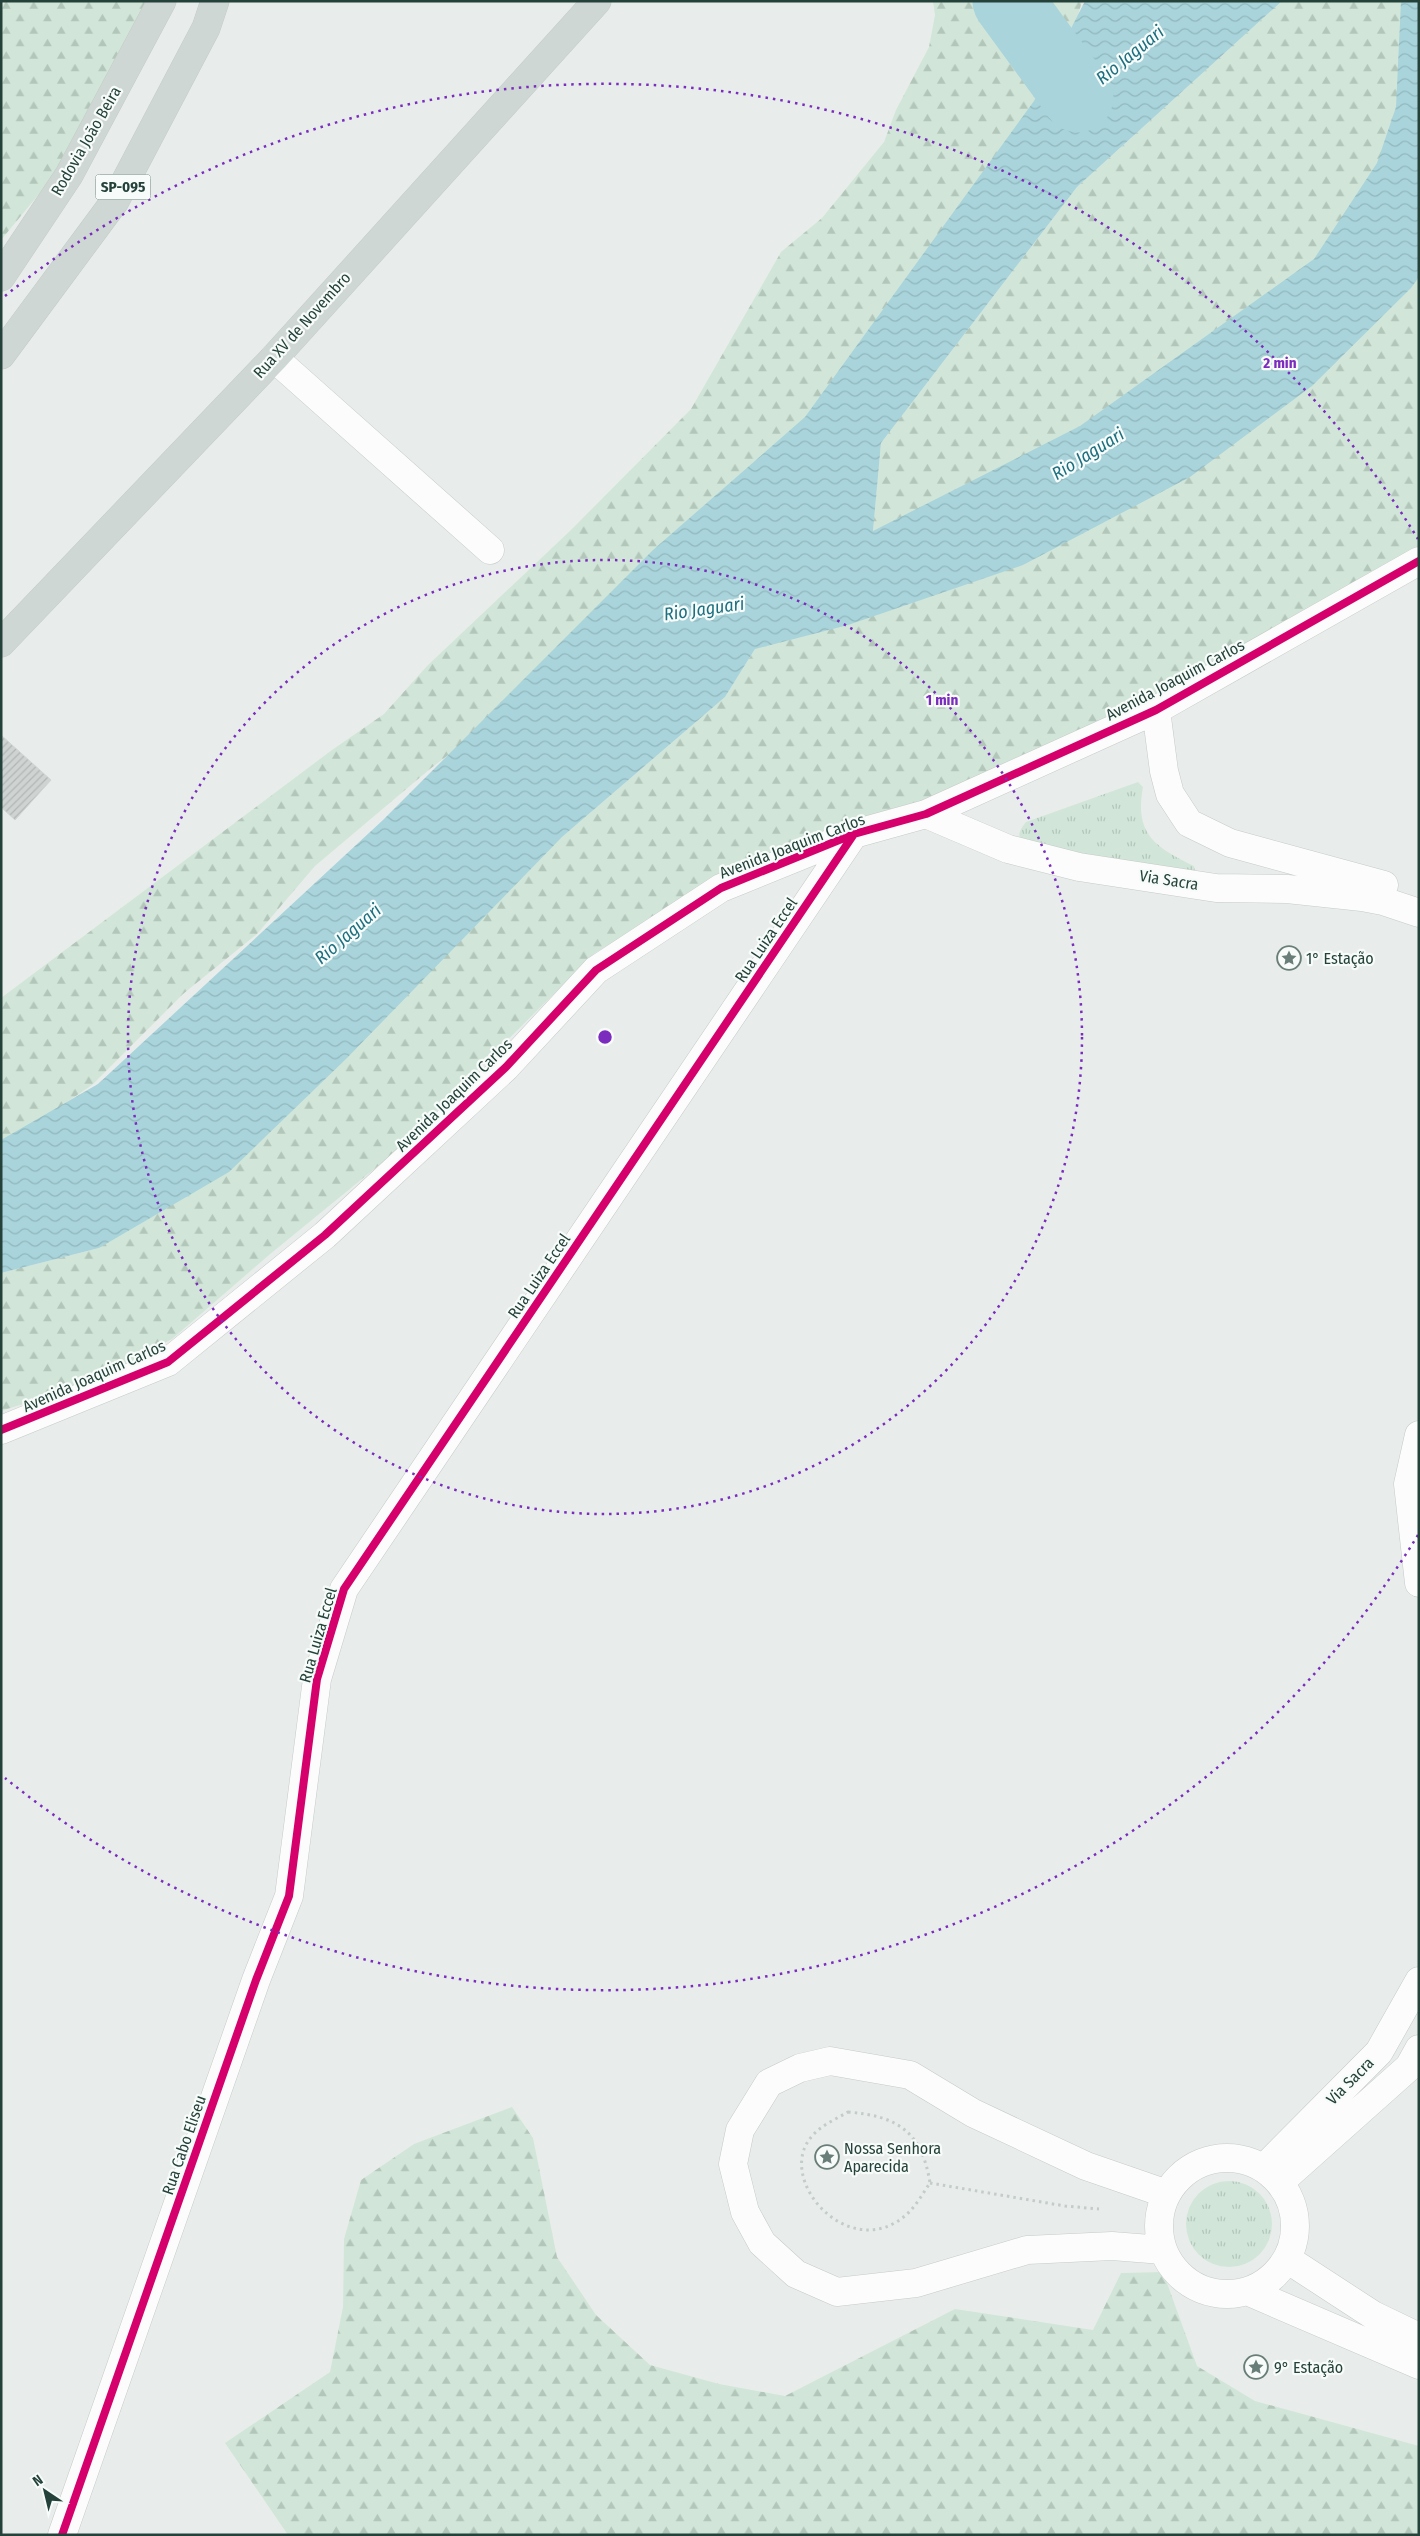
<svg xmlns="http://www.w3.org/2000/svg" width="1420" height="2536" font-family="'Fira Sans Condensed',sans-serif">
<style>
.grass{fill:url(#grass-tufts)}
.forest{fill:url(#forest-firs)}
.water{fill:url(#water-waves)}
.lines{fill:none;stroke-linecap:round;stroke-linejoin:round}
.river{stroke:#a9d4db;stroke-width:71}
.building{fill:url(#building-hatch);stroke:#d1d6d4}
.minor-casing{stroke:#c5cac8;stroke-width:29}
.major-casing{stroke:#c3ccc9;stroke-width:29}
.path{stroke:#c3ccca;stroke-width:3;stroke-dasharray:2.5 4;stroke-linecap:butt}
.minor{stroke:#fcfcfc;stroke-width:28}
.major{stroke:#cfd7d5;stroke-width:28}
.cycleway-casing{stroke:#f7fbf9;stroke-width:11}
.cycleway{stroke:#d6006c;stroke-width:8}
.ring{fill:none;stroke:#7b2cbf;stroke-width:2.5;stroke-dasharray:2.5 5}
.labels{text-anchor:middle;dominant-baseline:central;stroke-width:4.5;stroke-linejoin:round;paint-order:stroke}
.shield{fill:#f7fbf9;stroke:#637a73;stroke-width:1}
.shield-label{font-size:15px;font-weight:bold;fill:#24423a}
.street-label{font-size:16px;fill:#24423a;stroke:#f7fbf9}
.poi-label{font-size:16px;fill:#24423a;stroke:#f7fbf9;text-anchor:start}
.water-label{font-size:18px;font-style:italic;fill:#1c6f80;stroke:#f7fbf9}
.centre{fill:#7b2cbf;stroke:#f7fbf9;stroke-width:2.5}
.ring-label{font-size:15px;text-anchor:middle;font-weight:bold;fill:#7b2cbf;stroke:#f7fbf9;stroke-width:4.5;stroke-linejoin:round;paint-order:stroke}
</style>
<defs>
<pattern id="grass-tufts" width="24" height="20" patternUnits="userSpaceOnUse" patternTransform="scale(1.25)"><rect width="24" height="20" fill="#d1e6d8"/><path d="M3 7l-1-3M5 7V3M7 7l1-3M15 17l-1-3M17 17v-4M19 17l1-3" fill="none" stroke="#b3c6ba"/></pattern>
<pattern id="forest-firs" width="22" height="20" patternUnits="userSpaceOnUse" patternTransform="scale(1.25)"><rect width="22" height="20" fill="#d1e6d8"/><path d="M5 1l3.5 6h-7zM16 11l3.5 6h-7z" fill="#b3c6ba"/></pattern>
<pattern id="water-waves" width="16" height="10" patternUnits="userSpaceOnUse" patternTransform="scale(1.25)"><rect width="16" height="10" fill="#a9d4db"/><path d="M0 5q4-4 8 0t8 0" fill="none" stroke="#91b7bd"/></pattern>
<pattern id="building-hatch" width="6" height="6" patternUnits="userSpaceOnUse" patternTransform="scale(1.25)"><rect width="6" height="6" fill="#cfd4d2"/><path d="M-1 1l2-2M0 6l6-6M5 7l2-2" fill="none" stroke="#b2b7b5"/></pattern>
</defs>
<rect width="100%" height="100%" fill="#e8edeb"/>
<path class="grass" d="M1138 782 1143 787C1134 835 1156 847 1194 866L1195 872 1039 848C1022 842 1012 839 1026 822Z
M1186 2224a43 43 0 1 1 86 0a43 43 0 1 1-86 0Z"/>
<path class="forest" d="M5 1H164L73 153 1 240V8Z
M933 1H1082L1057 93 822 434 530 692 430 769 315 866 257 934 183 994 92 1085 1 1147V998L332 750 384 714 427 666 572 529 691 409 781 252 822 218 884 142 896 110 929 47 935 15Z
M1282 1H1419V551L1125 718 990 776 715 880 595 953 395 1152 269 1255 172 1339 124 1365 61 1392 1 1411V1273L99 1248 562 837 725 697 755 649 873 531 881 443 1077 187Z
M512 2107 533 2138 557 2257 596 2315 650 2365 719 2384 785 2396 955 2309 1093 2330 1121 2273 1163 2272 1197 2366 1255 2401 1419 2446V2535H288L225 2443 330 2372 343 2307 344 2239 361 2180 414 2144Z"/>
<path class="water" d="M1085 1H1282L1077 187 881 443 873 531 1080 426 1314 259 1377 163 1396 107 1401 1H1419V277L1411 288 1312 386 1190 477 1023 565 848 625 755 649 725 697 562 837 347 1058 229 1172 99 1248 1 1273V1140L98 1084 383 820 653 550 805 417 1034 101Z"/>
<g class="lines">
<path class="river" d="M1008 1 1078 97"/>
</g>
<path class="building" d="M1 735 51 780 15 820 1 807Z"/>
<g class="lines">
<g class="minor-casing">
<path id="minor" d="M274 358 490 550
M1156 710 1164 771 1170 794 1189 823 1230 843 1384 885
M926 814 1008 849 1079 867 1216 888 1287 889 1362 897 1383 901 1419 913
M1 1430 168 1362 325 1235 506 1067 596 970 721 888 854 834 926 814 1156 710 1419 561
M1419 1435 1408 1484 1419 1583
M1159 2226a68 68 0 1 1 136 0a68 68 0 1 1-136 0Z
M1264 2168 1379 2052 1419 1981
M1280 2182 1409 2067 1419 2049
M1163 2250 1112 2246 1027 2250 916 2283 837 2292 796 2274 762 2243 745 2212 733 2164 740 2130 769 2083 800 2068 830 2061 910 2075 973 2113 1086 2166 1167 2194
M1287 2259 1373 2315 1419 2337
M1247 2291 1419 2365
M62 2535 256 1980 289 1896 317 1679 344 1589 854 834"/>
</g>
<g class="major-casing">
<path id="major" d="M1 277 69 175 162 1
M1 355 115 201 206 28 215 1
M1 643 274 358 597 1"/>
</g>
<path class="path" d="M848 2112C898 2116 922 2132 930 2183 923 2193 916 2206 907 2214 850 2266 772 2178 813 2135 822 2125 836 2119 848 2112Z
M930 2183 1065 2206 1099 2209"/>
<use href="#minor" class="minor"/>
<use href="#major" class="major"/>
<g class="cycleway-casing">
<path id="cycleway" d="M1 1430 168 1362 325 1235 506 1067 596 970 721 888 854 834 926 814 1156 710 1419 561
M62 2535 256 1980 289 1896 317 1679 344 1589 854 834"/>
</g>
<use href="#cycleway" class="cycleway"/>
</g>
<g class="ring">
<circle cx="605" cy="1037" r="477"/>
<path d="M1418 1535A954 954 0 0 1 5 1778M5 296A954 954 0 0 1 1418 539"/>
</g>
<defs>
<g id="sight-ring" transform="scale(1.25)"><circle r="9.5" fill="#f7fbf9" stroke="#697e78" stroke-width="1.5"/><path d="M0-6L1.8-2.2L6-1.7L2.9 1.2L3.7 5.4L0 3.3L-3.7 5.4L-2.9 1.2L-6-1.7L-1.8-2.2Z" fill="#697e78"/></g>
</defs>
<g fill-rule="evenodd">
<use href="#sight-ring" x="1289" y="958"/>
<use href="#sight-ring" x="827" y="2157"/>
<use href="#sight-ring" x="1256" y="2367"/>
</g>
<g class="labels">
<rect class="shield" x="95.5" y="174.5" width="55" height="25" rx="4"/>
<g class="shield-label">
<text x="123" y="187">SP-095</text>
</g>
<g class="street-label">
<text transform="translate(86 141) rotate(-60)">Rodovia João Beira</text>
<text transform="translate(302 325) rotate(-48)">Rua XV de Novembro</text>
<text transform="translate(1175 680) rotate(-28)">Avenida Joaquim Carlos</text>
<text transform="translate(792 846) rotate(-21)">Avenida Joaquim Carlos</text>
<text transform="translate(1169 880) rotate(9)">Via Sacra</text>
<text transform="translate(766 940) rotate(-56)">Rua Luiza Eccel</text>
<text transform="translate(454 1095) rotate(-44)">Avenida Joaquim Carlos</text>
<text transform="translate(539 1276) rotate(-56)">Rua Luiza Eccel</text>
<text transform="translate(94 1376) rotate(-24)">Avenida Joaquim Carlos</text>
<text transform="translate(318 1635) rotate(-74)">Rua Luiza Eccel</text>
<text transform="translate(1350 2081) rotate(-45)">Via Sacra</text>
<text transform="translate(184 2145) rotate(-71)">Rua Cabo Eliseu</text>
</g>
<g class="poi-label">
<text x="1306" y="958">1° Estação</text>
<text x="844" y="2148">Nossa Senhora<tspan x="844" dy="18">Aparecida</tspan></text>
<text x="1274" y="2367">9° Estação</text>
</g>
<g class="water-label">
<text transform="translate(1130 55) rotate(-39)">Rio Jaguari</text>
<text transform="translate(1088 454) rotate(-32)">Rio Jaguari</text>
<text transform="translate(704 609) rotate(-8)">Rio Jaguari</text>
<text transform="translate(348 934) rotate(-41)">Rio Jaguari</text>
</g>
</g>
<circle cx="605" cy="1037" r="8" class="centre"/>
<g class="ring-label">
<text x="1280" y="368">2 min</text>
<text x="942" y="705">1 min</text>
</g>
<rect width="1420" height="2536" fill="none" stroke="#24423a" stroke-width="5"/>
<g transform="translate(45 2491) rotate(325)" stroke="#f7fbf9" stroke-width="4" paint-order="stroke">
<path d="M0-4L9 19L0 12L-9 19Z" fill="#24423a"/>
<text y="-8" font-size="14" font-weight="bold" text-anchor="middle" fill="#24423a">N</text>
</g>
</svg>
